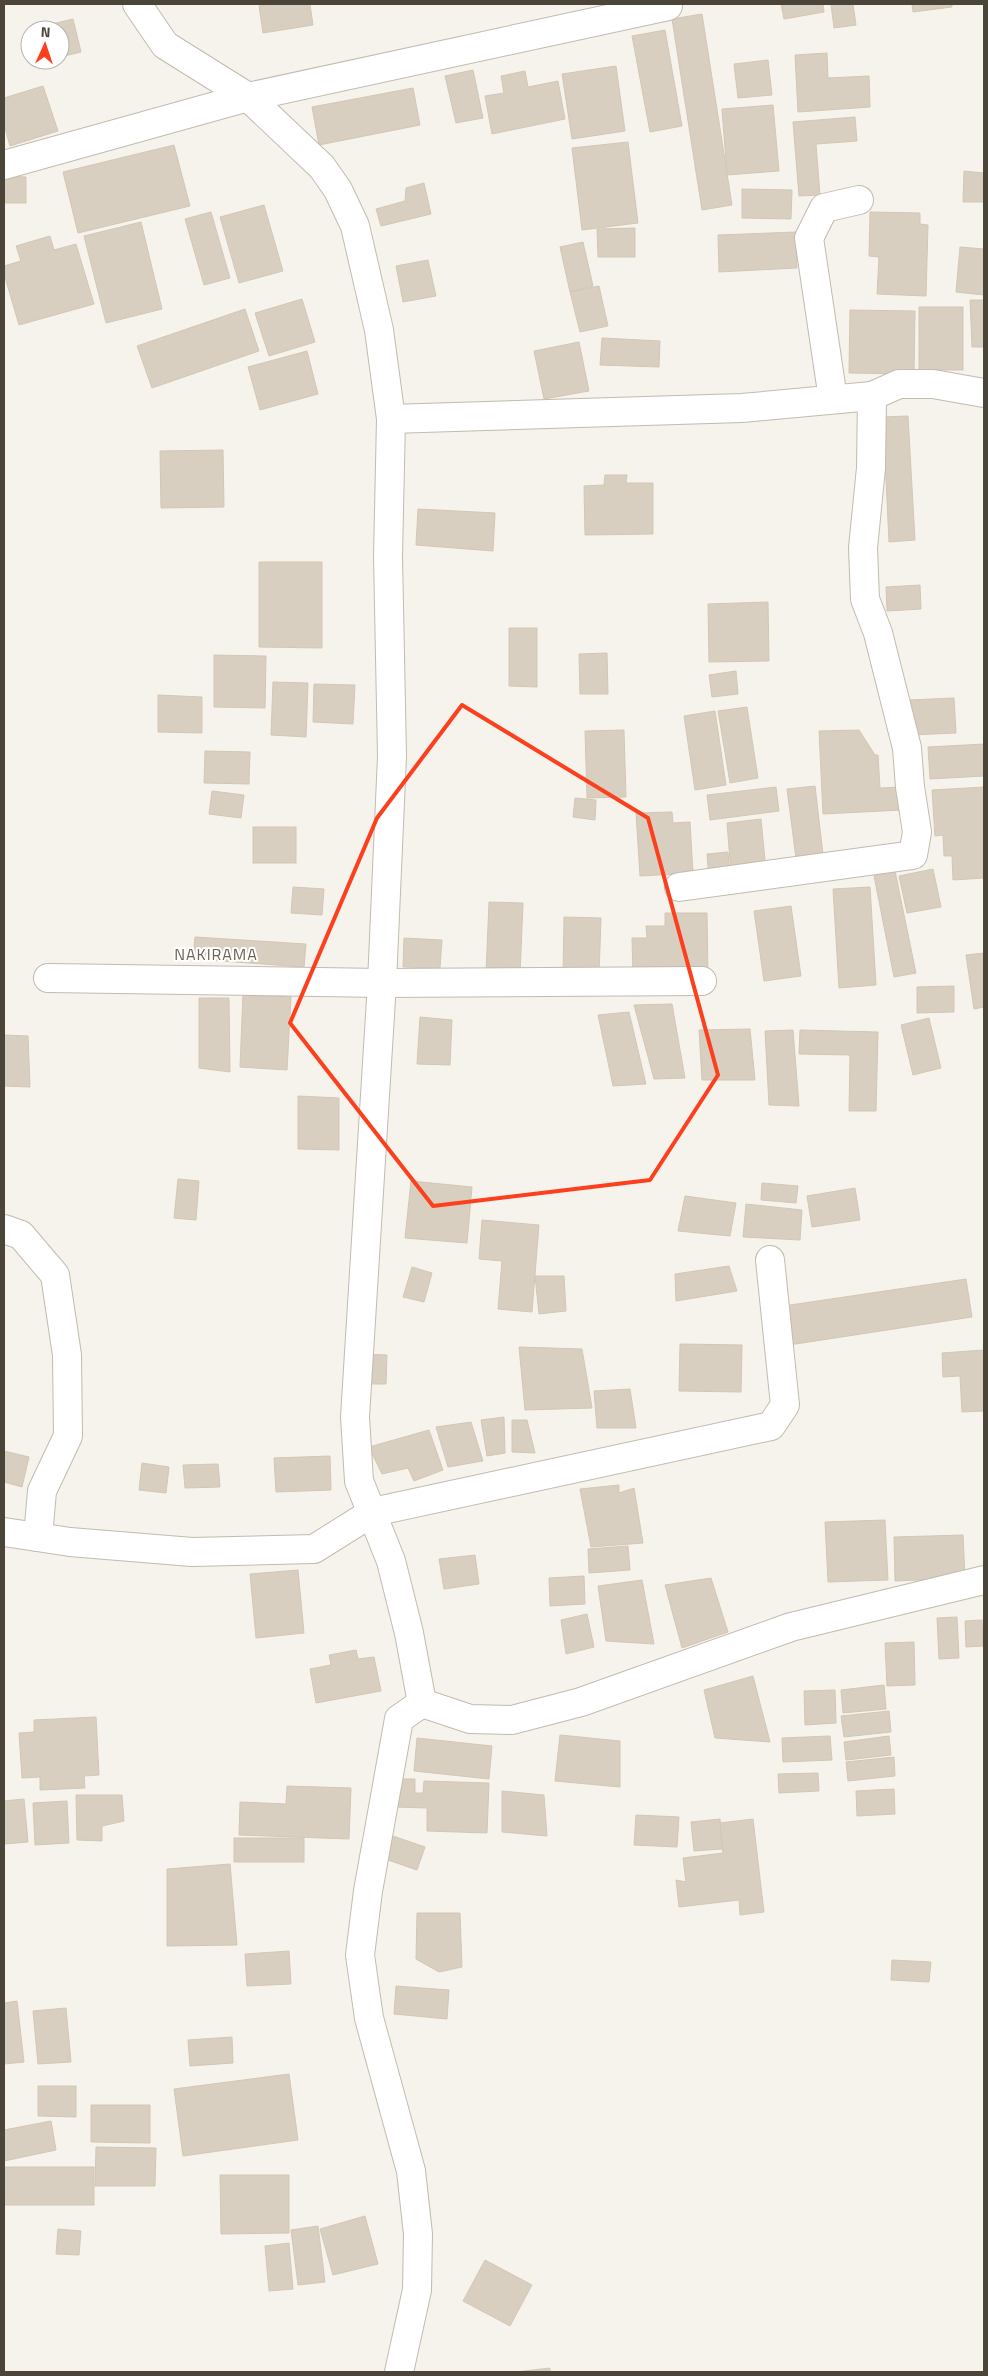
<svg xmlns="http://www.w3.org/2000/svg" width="988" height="2376" viewBox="0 0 988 2376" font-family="'Titillium Web',sans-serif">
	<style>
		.building { fill: #d8cfc1; stroke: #d3c7b4 }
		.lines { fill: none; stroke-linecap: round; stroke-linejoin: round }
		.minor-casing { stroke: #c2bbae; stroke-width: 30 }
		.minor { stroke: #fff; stroke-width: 28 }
		.marked { fill: none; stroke: #fc3f1d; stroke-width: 4; stroke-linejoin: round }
		.labels { text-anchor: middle; stroke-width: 4; stroke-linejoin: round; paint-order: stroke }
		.quarter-label { font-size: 16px; letter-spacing: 1px; fill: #6e6250; stroke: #fff }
	</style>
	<rect width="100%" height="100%" fill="#f6f3ec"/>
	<g class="building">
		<polygon points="269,4 310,4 313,25 263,33 259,6"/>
		<polygon points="781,4 823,4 824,12 784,19"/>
		<polygon points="831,4 853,4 856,25 834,28"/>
		<polygon points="912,4 952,4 952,7 913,12"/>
		<polygon points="702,14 732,205 702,210 672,19"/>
		<polygon points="73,19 81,52 60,57 60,30 30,30 30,40 27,30"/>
		<polygon points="665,30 682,126 650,132 632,36"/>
		<polygon points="827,53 828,78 869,76 870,107 798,112 795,55"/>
		<polygon points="768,60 772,95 738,98 734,64"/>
		<polygon points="616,66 625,131 572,139 562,74"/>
		<polygon points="473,70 483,118 456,123 445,76"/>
		<polygon points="525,71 528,87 558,81 565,119 492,134 485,96 504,93 501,76"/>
		<polygon points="43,86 58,131 10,146 4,124 4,98"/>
		<polygon points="413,88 420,125 319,145 312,107"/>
		<polygon points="773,105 779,171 727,175 722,109"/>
		<polygon points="855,117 857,141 816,144 820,195 799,196 793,122"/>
		<polygon points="628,142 638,223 582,230 572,148"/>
		<polygon points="174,145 190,206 78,233 63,172"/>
		<polygon points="964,171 984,173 984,202 963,202"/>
		<polygon points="4,176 26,177 26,203 4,203"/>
		<polygon points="424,183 431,214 381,226 376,209 405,201 406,188"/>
		<polygon points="742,189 792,190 791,219 742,218"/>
		<polygon points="264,205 283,271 239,283 220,217"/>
		<polygon points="211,212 230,278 204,285 185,219"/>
		<polygon points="870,212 920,213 920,224 928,225 926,296 877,294 879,257 869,256"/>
		<polygon points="141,222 162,309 106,323 84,236"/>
		<polygon points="635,228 635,257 598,257 597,229"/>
		<polygon points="796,232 797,268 719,272 718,235"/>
		<polygon points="50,236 54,250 76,244 94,304 19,325 4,274 4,266 21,261 16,246"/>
		<polygon points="583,242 593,286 570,292 560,247"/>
		<polygon points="960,247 984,249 984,295 956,292"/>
		<polygon points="428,260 436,296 403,302 396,266"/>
		<polygon points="599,286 608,326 580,332 570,292"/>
		<polygon points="302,299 315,342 269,356 255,313"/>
		<polygon points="970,300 984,300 984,347 972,347"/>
		<rect x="919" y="307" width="44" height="63"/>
		<polygon points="245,309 259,351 152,388 137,346"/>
		<polygon points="850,310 915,311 914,374 849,373"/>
		<polygon points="602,338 660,341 659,367 600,365"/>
		<polygon points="579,342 589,391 544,399 534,351"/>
		<polygon points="307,351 318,394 260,410 248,367"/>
		<polygon points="908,416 915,540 889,542 883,417"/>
		<polygon points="223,450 224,507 161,508 160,451"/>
		<polygon points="605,475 627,475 626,483 653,483 653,534 585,535 584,486 604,485"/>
		<polygon points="418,509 495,513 493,551 416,545"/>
		<polygon points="259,562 322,562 322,648 259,647"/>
		<polygon points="920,585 921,609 887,611 886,587"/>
		<polygon points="768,602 769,661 709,662 708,604"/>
		<polygon points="509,628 537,628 537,687 509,686"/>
		<polygon points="607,653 608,694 580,694 579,654"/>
		<polygon points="214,655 266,656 265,708 214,707"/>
		<polygon points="736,671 738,694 712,697 709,675"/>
		<polygon points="273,682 308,683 306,737 271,735"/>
		<polygon points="314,684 355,685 353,724 313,722"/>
		<polygon points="158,695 202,697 202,733 158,732"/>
		<polygon points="954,698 956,733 910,735 909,700"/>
		<polygon points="747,707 758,778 730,783 718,711"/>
		<polygon points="715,711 726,785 695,790 684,716"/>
		<polygon points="624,730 626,797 587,798 585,731"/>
		<polygon points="859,730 875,755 878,755 880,788 901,787 902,810 823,814 819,731"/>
		<polygon points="984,744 984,776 930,779 928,747"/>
		<polygon points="205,751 250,752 249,784 204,783"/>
		<polygon points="815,786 824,863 797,866 787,789"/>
		<polygon points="776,787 779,811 710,820 707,795"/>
		<polygon points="984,787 984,878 953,880 952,856 944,856 943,835 935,836 932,790"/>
		<polygon points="212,791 244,795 241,818 209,814"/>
		<polygon points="575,798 596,800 595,820 573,817"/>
		<polygon points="672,812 673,823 690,822 693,873 640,876 636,813"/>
		<polygon points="761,819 766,870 731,873 727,823"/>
		<rect x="253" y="827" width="43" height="36"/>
		<polygon points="728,852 730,877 709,879 707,854"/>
		<polygon points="933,869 941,907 907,913 899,876"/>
		<polygon points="895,871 916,973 894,977 874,876"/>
		<polygon points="293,887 324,889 322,915 291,913"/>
		<polygon points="870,887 876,985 839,988 833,889"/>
		<polygon points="489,902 523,903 520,975 486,973"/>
		<polygon points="791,906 801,976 764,981 754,911"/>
		<polygon points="665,913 707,913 708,977 633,978 632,938 647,938 646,926 665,926"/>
		<polygon points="564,917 601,918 599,976 563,975"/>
		<polygon points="195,937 306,944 304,967 193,959"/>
		<polygon points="404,938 442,940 440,968 403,967"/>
		<polygon points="984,953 984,1007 974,1009 966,955"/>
		<polygon points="954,986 954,1012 917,1013 917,987"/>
		<polygon points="243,994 291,997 287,1070 240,1067"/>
		<polygon points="199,998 229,998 230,1072 199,1068"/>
		<polygon points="672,1004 685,1078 654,1079 634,1005"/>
		<polygon points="629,1012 646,1084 613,1086 598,1015"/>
		<polygon points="420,1017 452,1020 450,1065 417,1064"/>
		<polygon points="929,1018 941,1068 913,1075 901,1025"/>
		<polygon points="750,1029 755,1080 702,1080 699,1030"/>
		<polygon points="793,1030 799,1106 769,1105 765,1031"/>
		<polygon points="800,1030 878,1032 876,1111 849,1111 850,1055 799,1054"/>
		<polygon points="4,1035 28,1036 30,1087 4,1086"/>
		<polygon points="298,1096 339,1098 339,1150 298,1149"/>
		<polygon points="178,1179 199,1181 196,1220 174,1218"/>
		<polygon points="411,1181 472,1187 467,1243 405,1238"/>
		<polygon points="762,1183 798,1186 796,1203 761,1200"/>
		<polygon points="855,1188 860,1220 812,1227 807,1196"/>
		<polygon points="685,1196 736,1203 730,1236 678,1231"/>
		<polygon points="746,1204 802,1210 800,1240 743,1237"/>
		<polygon points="482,1220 539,1225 532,1312 498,1309 502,1261 479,1259"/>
		<polygon points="729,1266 737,1291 676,1301 675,1274"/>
		<polygon points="412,1267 432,1273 424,1302 403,1297"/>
		<polygon points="535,1276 564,1276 566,1311 539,1314"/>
		<polygon points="966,1279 972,1317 776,1347 770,1308"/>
		<polygon points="680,1344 742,1345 741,1392 679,1391"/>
		<polygon points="519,1347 582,1349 592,1408 525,1410"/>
		<polygon points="984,1350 984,1411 962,1412 960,1376 943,1377 942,1353"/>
		<polygon points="360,1354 387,1355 386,1384 360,1384"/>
		<polygon points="630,1389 636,1428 597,1428 594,1391"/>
		<polygon points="504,1417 505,1453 487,1456 481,1420"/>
		<polygon points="512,1420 527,1420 535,1453 512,1452"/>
		<polygon points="471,1422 483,1461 448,1467 436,1427"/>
		<polygon points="429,1430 443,1470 414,1481 408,1468 382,1474 369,1447"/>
		<polygon points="4,1451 29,1457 22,1487 4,1482"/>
		<polygon points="330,1456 331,1490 276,1492 274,1458"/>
		<polygon points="142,1463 169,1467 166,1493 139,1490"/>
		<polygon points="218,1464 220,1487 185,1488 183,1465"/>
		<polygon points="619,1485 619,1493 634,1488 643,1543 591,1547 580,1489"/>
		<polygon points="885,1520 888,1580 828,1582 825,1522"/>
		<polygon points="963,1535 965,1578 895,1581 894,1537"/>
		<polygon points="628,1546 630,1570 589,1573 588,1549"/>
		<polygon points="475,1555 479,1584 444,1589 439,1559"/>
		<polygon points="298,1570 304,1633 256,1638 250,1574"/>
		<polygon points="584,1576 585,1604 550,1606 549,1578"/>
		<polygon points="711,1578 728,1632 682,1648 665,1585"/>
		<polygon points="642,1580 654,1644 606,1641 598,1586"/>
		<polygon points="587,1614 594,1647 566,1654 561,1620"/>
		<polygon points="957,1617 959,1658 939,1659 937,1618"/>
		<polygon points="982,1620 983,1646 966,1647 965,1621"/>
		<polygon points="914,1642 915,1685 887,1686 885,1643"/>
		<polygon points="356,1650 358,1659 374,1657 381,1691 316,1703 310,1669 331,1665 329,1655"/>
		<polygon points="753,1676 770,1742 715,1738 704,1690"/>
		<polygon points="884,1685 886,1709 843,1713 841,1690"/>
		<polygon points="835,1690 836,1723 805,1725 804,1691"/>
		<polygon points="889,1711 891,1732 844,1737 841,1716"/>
		<polygon points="96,1717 99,1775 84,1776 85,1788 40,1790 40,1777 22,1778 19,1733 34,1732 34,1720"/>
		<polygon points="560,1735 620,1741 620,1787 555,1781"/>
		<polygon points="830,1736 832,1760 783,1762 782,1738"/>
		<polygon points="889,1736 891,1755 846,1760 844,1742"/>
		<polygon points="417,1738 492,1746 489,1779 414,1771"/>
		<polygon points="894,1757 895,1776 848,1781 846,1762"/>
		<polygon points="818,1773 819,1791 779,1793 778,1774"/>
		<polygon points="396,1779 415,1779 415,1793 423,1793 424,1781 489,1783 487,1833 427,1831 427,1808 395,1807"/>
		<polygon points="287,1786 351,1788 349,1839 239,1835 240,1802 286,1804"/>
		<polygon points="894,1789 895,1814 857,1816 856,1791"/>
		<polygon points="502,1791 544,1795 547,1836 502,1832"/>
		<polygon points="76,1795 122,1795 124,1821 102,1826 102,1841 77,1840"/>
		<polygon points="24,1799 28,1842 4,1844 4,1801"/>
		<polygon points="67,1801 69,1843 35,1845 33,1803"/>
		<polygon points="636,1815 679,1817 677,1847 634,1845"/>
		<polygon points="720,1819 722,1849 694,1851 691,1822"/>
		<polygon points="753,1819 764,1912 740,1915 739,1900 679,1907 676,1880 686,1882 683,1858 723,1853 720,1823"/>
		<polygon points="393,1836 425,1847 417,1870 385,1859"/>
		<rect x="234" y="1838" width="70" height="24"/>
		<polygon points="230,1864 237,1945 167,1946 167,1869"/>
		<polygon points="417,1913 460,1913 462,1967 439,1972 416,1959"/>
		<polygon points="289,1951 291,1984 247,1986 245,1954"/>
		<polygon points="892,1960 931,1962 929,1982 891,1980"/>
		<polygon points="396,1986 449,1990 447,2019 394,2014"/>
		<polygon points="17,2001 24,2062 4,2064 4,2003"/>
		<polygon points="66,2008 71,2062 38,2064 33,2011"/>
		<polygon points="232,2037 233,2063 190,2066 188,2040"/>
		<polygon points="289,2074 298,2140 183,2156 174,2089"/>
		<polygon points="38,2086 76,2086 76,2117 38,2116"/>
		<polygon points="91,2105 150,2105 150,2143 91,2142"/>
		<polygon points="51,2121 56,2150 4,2161 4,2130"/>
		<polygon points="96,2147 156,2148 155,2186 95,2186"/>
		<rect x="4" y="2167" width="90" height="38"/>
		<polygon points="220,2175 289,2175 289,2233 221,2234"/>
		<polygon points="365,2216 378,2264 333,2275 320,2229"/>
		<polygon points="318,2226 325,2282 298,2285 291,2230"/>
		<polygon points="58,2229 81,2231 79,2255 56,2254"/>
		<polygon points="289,2243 293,2289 269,2291 265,2246"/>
		<polygon points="485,2260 532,2285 510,2326 463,2301"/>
		<polygon points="550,2368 550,2372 515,2372"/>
	</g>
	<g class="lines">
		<defs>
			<g id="minor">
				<polyline points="137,4 165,45 248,97 322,167 338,190 355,226 379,330 391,419 388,557 392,756 382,983 355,1417 359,1481 391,1561 409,1633 422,1703 399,1719 368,1891 360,1955 369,2018 411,2171 418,2234 417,2290 399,2372"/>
				<polyline points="4,165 248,97 668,6"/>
				<polyline points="833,399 809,238 824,208 859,200"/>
				<polyline points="391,419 742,408 872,396 899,384 933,384 984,393"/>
				<polyline points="679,887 913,855 917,832 910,787 907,748 878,633 865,599 863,548 871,468 872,396"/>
				<polyline points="48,978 382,983 702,981"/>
				<polyline points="4,1229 21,1235 55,1275 67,1355 68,1436 42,1491 38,1537"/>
				<polyline points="4,1532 70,1542 192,1552 314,1549 373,1512 771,1426 785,1405 770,1260"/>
				<polyline points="422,1703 470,1719 512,1720 581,1702 791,1627 984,1580"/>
			</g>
		</defs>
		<use href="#minor" class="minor-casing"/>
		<use href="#minor" class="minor"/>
	</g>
	<path class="marked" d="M462,705L648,818L718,1075L650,1180L433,1206L290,1023L377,818Z"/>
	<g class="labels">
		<g class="quarter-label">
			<text x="216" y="960">NAKIRAMA</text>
		</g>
	</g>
	<rect width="988" height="2376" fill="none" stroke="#4b4439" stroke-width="10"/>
	<g transform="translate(45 45) rotate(3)"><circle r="24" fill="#ffffff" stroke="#b7b4b0"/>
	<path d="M0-4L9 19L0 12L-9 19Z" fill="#fc3f1d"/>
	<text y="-8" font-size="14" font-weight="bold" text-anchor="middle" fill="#4b4439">N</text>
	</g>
</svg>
